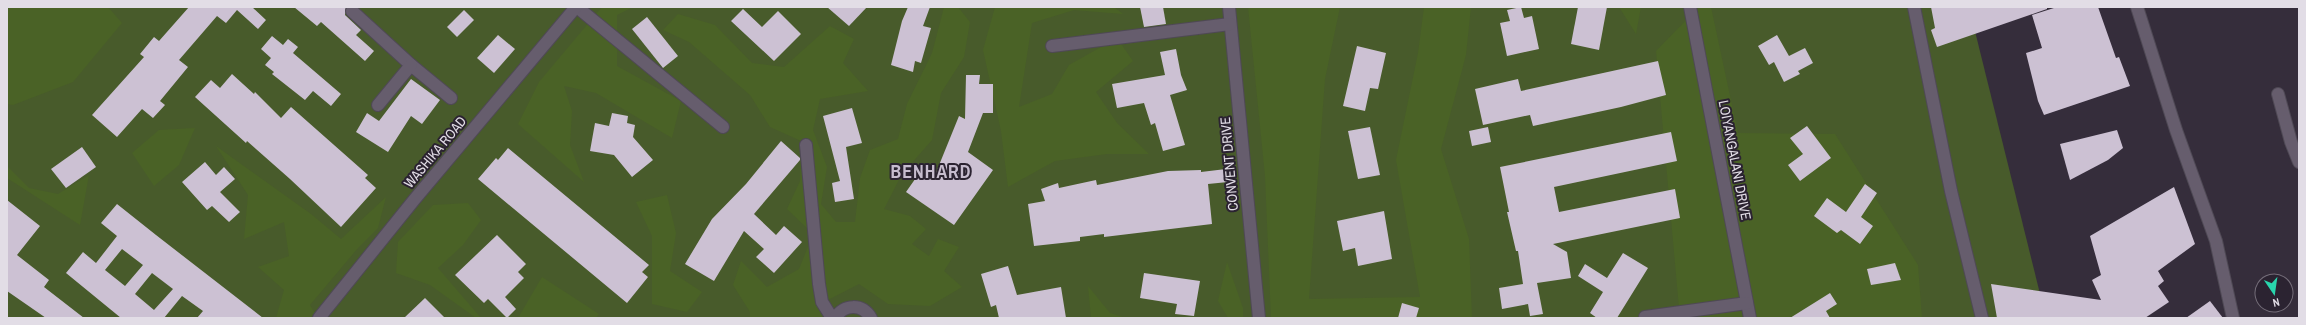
<svg xmlns="http://www.w3.org/2000/svg" width="2306" height="325" viewBox="0 0 2306 325" font-family="'Archivo Narrow',sans-serif">
	<style>
		.green { fill: #485b2b }
		.forest { fill: #4a6226 }
		.building { fill: #ccc1d3; fill-rule: evenodd }
		.lines { fill: none; stroke-linecap: round; stroke-linejoin: round }
		.minor-casing { stroke: #4f4955; stroke-width: 14 }
		.minor { stroke: #665d6d; stroke-width: 12 }
		.labels { text-anchor: middle; stroke-width: 4; stroke-linejoin: round; paint-order: stroke }
		.street-label { font-size: 14px; fill: #e2dde6; stroke: #2b2331 }
		.district-label { font-size: 18px; font-weight: bold; letter-spacing: 1px; fill: #c6bcce; stroke: #2b2331 }
	</style>
	<rect width="100%" height="100%" fill="#352d3b"/>
	<polygon class="green" points="7,7 1969,7 2046,318 7,318"/>
	<g class="forest">
		<polygon points="7,7 108,7 122,23 73,82 13,105 7,104"/>
		<polygon points="602,7 633,7 617,15 617,66 681,101 672,138 596,93 564,86 572,111 570,145 584,182 518,124 539,82"/>
		<polygon points="944,7 958,7 970,22 964,57 941,93 932,140 902,174 884,209 910,216 926,229 912,244 929,256 938,239 959,247 944,271 962,287 930,306 888,304 859,284 824,302 824,318 750,318 750,312 733,285 741,261 767,287 799,269 813,234 787,209 800,181 801,141 770,127 750,95 689,42 663,30 678,14 715,25 752,63 784,67 830,26 854,39 843,63 868,91 820,99 813,130 827,167 821,204 836,222 855,222 860,178 870,150 898,139 907,104 932,53"/>
		<polygon points="995,7 1114,7 1123,14 1074,10 1032,23 1019,107 1052,94 1069,65 1117,38 1133,61 1096,92 1117,123 1149,154 1107,154 1055,161 1008,187 1001,131 983,50"/>
		<polygon points="1248,7 1340,7 1325,79 1309,299 1420,297 1396,160 1418,53 1424,7 1471,7 1466,55 1441,149 1469,239 1472,318 1271,318 1265,176"/>
		<polygon points="1619,7 1641,7 1636,34"/>
		<polygon points="1699,7 1711,7 1738,133 1835,134 1918,265 1922,318 1672,318 1679,308 1656,51"/>
		<polygon points="195,128 179,165 154,186 132,153 159,130"/>
		<polygon points="216,146 311,214 341,239 386,197 378,228 358,248 310,305 318,318 276,318 284,290 258,267 289,256 284,222 244,239 248,195"/>
		<polygon points="7,166 29,188 58,194 89,175 80,225 7,178"/>
		<polygon points="667,195 676,233 670,271 702,292 687,312 652,304 652,236 636,202"/>
		<polygon points="468,203 481,220 463,245 438,268 481,318 476,318 430,285 396,273 398,242 433,205"/>
		<polygon points="1227,262 1243,308 1243,318 1228,318 1218,301"/>
		<polygon points="542,277 599,314 596,318 518,318"/>
		<polygon points="1088,286 1110,313 1126,318 1091,318"/>
	</g>
	<g class="building">
		<polygon points="189,7 252,7 266,20 258,29 237,10 226,23 217,16 179,60 188,67 160,101 165,105 153,118 142,109 117,137 92,115 144,57 140,54 154,37 159,41"/>
		<polygon points="294,7 346,7 345,15 361,30 356,35 374,51 365,61 321,22 317,26"/>
		<polygon points="827,7 867,7 849,26"/>
		<polygon points="908,7 930,7 923,26 931,28 921,63 915,61 913,72 891,65 902,21"/>
		<polygon points="1140,7 1163,7 1166,24 1144,27"/>
		<polygon points="1521,7 1524,18 1532,16 1539,49 1507,56 1500,23 1510,21 1507,10"/>
		<polygon points="1578,7 1607,7 1599,50 1571,44"/>
		<polygon points="1931,7 2047,7 2047,9 1937,47 1931,30 1935,28"/>
		<polygon points="2057,7 2098,7 2116,58 2119,57 2130,86 2044,115 2038,101 2026,53 2042,48 2032,15"/>
		<polygon points="743,9 762,27 778,11 801,34 774,61 731,21"/>
		<polygon points="464,10 474,20 457,37 447,27"/>
		<polygon points="647,17 678,56 663,68 632,29"/>
		<polygon points="498,35 515,49 494,73 477,58"/>
		<polygon points="1777,35 1789,56 1805,48 1813,63 1798,71 1800,74 1784,82 1774,62 1769,65 1758,46"/>
		<polygon points="272,36 283,45 288,39 298,47 293,53 341,94 331,106 313,91 305,100 272,74 274,72 265,65 271,58 261,49"/>
		<polygon points="1357,46 1386,53 1378,89 1370,88 1365,111 1343,106"/>
		<polygon points="1176,49 1181,75 1187,90 1170,95 1185,145 1163,151 1155,123 1151,125 1144,103 1117,108 1112,84 1165,75 1160,52"/>
		<polygon points="1658,61 1666,95 1621,107 1533,126 1530,115 1483,125 1475,89 1518,79 1521,91"/>
		<polygon points="232,74 254,94 255,92 281,118 291,107 368,175 365,178 376,188 341,227 290,179 247,141 246,143 195,97 211,80 220,88"/>
		<polygon points="966,75 980,75 979,84 993,84 993,113 983,113 968,152 993,170 954,225 906,192 920,172 933,180 959,116 965,119"/>
		<polygon points="411,79 440,100 422,124 411,116 388,152 356,132 367,113 379,121"/>
		<polygon points="852,108 862,143 846,147 854,199 835,202 832,183 840,181 823,116"/>
		<polygon points="612,113 628,116 627,123 635,125 633,137 653,160 632,177 614,155 590,151 595,123 609,126"/>
		<polygon points="1807,126 1831,158 1800,181 1788,165 1803,154 1790,138"/>
		<polygon points="1370,127 1380,175 1358,179 1348,131"/>
		<polygon points="1488,127 1491,142 1472,146 1469,131"/>
		<polygon points="2117,130 2123,148 2108,160 2070,180 2060,144"/>
		<polygon points="1671,132 1677,161 1554,187 1559,212 1675,189 1680,218 1553,244 1567,252 1571,278 1537,283 1543,314 1530,316 1528,304 1502,309 1499,288 1523,284 1518,251 1516,251 1507,212 1509,212 1500,167"/>
		<polygon points="781,141 800,158 800,160 754,214 776,235 784,226 802,242 774,273 756,257 764,249 744,231 714,281 685,264 712,219 746,184"/>
		<polygon points="82,147 96,167 66,188 51,169"/>
		<polygon points="508,148 649,265 642,272 648,277 627,303 478,179 496,158 498,160"/>
		<polygon points="205,162 216,175 224,167 235,179 220,192 240,212 229,222 212,206 207,210 182,182"/>
		<polygon points="1226,169 1228,182 1208,184 1212,224 1104,237 1104,234 1080,237 1080,241 1034,246 1028,204 1045,201 1041,189 1058,183 1059,188 1096,180 1097,185 1168,171 1201,170 1201,172"/>
		<polygon points="1865,184 1877,193 1861,217 1873,226 1860,244 1841,230 1837,233 1814,216 1827,198 1846,212"/>
		<polygon points="2174,187 2195,244 2158,271 2164,281 2158,286 2169,302 2145,318 1997,318 1991,284 2101,300 2092,280 2101,275 2090,236"/>
		<polygon points="7,200 40,226 17,255 49,280 44,287 84,318 46,318 7,291"/>
		<path d="M117,204L156,235L263,318H197L203,311L182,296L164,318H121L66,273L83,252L96,263L117,236L101,223ZM122,249L143,265L125,286L105,270ZM152,273L173,289L154,310L135,294Z"/>
		<polygon points="1384,211 1392,259 1358,266 1355,248 1343,251 1337,221"/>
		<polygon points="497,235 526,264 518,272 524,278 505,297 516,309 507,318 488,299 484,303 455,275"/>
		<polygon points="1623,253 1648,268 1617,318 1597,318 1590,313 1603,292 1578,276 1585,264 1607,278"/>
		<polygon points="1895,263 1901,280 1871,285 1867,269"/>
		<polygon points="1008,266 1017,295 1061,287 1066,318 999,318 996,305 991,307 981,274"/>
		<polygon points="1144,273 1200,281 1194,316 1175,314 1177,304 1140,298"/>
		<polygon points="1830,293 1837,304 1826,311 1830,318 1790,318"/>
		<polygon points="425,298 445,318 404,318"/>
		<polygon points="2210,301 2223,318 2186,318"/>
		<polygon points="1402,303 1419,308 1416,318 1398,318"/>
	</g>
	<g class="lines">
		<defs>
			<g id="minor">
				<polyline points="577,7 723,127"/>
				<polyline points="1229,7 1259,318"/>
				<polyline points="1690,7 1750,318"/>
				<polyline points="1914,7 1951,191 1982,318"/>
				<polyline points="2137,7 2176,130 2216,241 2233,318"/>
				<polyline points="352,11 411,65 451,98"/>
				<polyline points="1052,46 1230,24"/>
				<polyline points="2278,94 2291,142 2299,162"/>
				<polyline points="378,105 411,65"/>
				<polyline points="806,145 819,284 822,302 832,318"/>
				<polyline points="1645,317 1747,303"/>
				<polyline points="319,318 414,200 576,7"/>
				<path d="M835,318C844,304 862,303 871,318"/>
			</g>
		</defs>
		<use href="#minor" class="minor-casing"/>
		<use href="#minor" class="minor"/>
	</g>
	<g class="labels">
		<g class="street-label">
			<text transform="translate(435 152) rotate(-50)" y="5">WASHIKA ROAD</text>
			<text transform="translate(1735 160) rotate(79)" y="5">LOIYANGALANI DRIVE</text>
			<text transform="translate(1229 164) rotate(-95)" y="5">CONVENT DRIVE</text>
		</g>
		<g class="district-label">
			<text x="931" y="178">BENHARD</text>
		</g>
	</g>
	<rect width="2306" height="325" fill="none" stroke="#e2dde6" stroke-width="16"/>
	<g transform="translate(2274 293) rotate(167)"><circle r="19" fill="#2b2331" stroke="#746d79"/>
	<path d="M0-3L7 15L0 10L-7 15Z" fill="#29d5ad"/>
	<text y="-6" font-size="11" font-weight="bold" text-anchor="middle" fill="#e2dde6">N</text>
	</g>
</svg>
